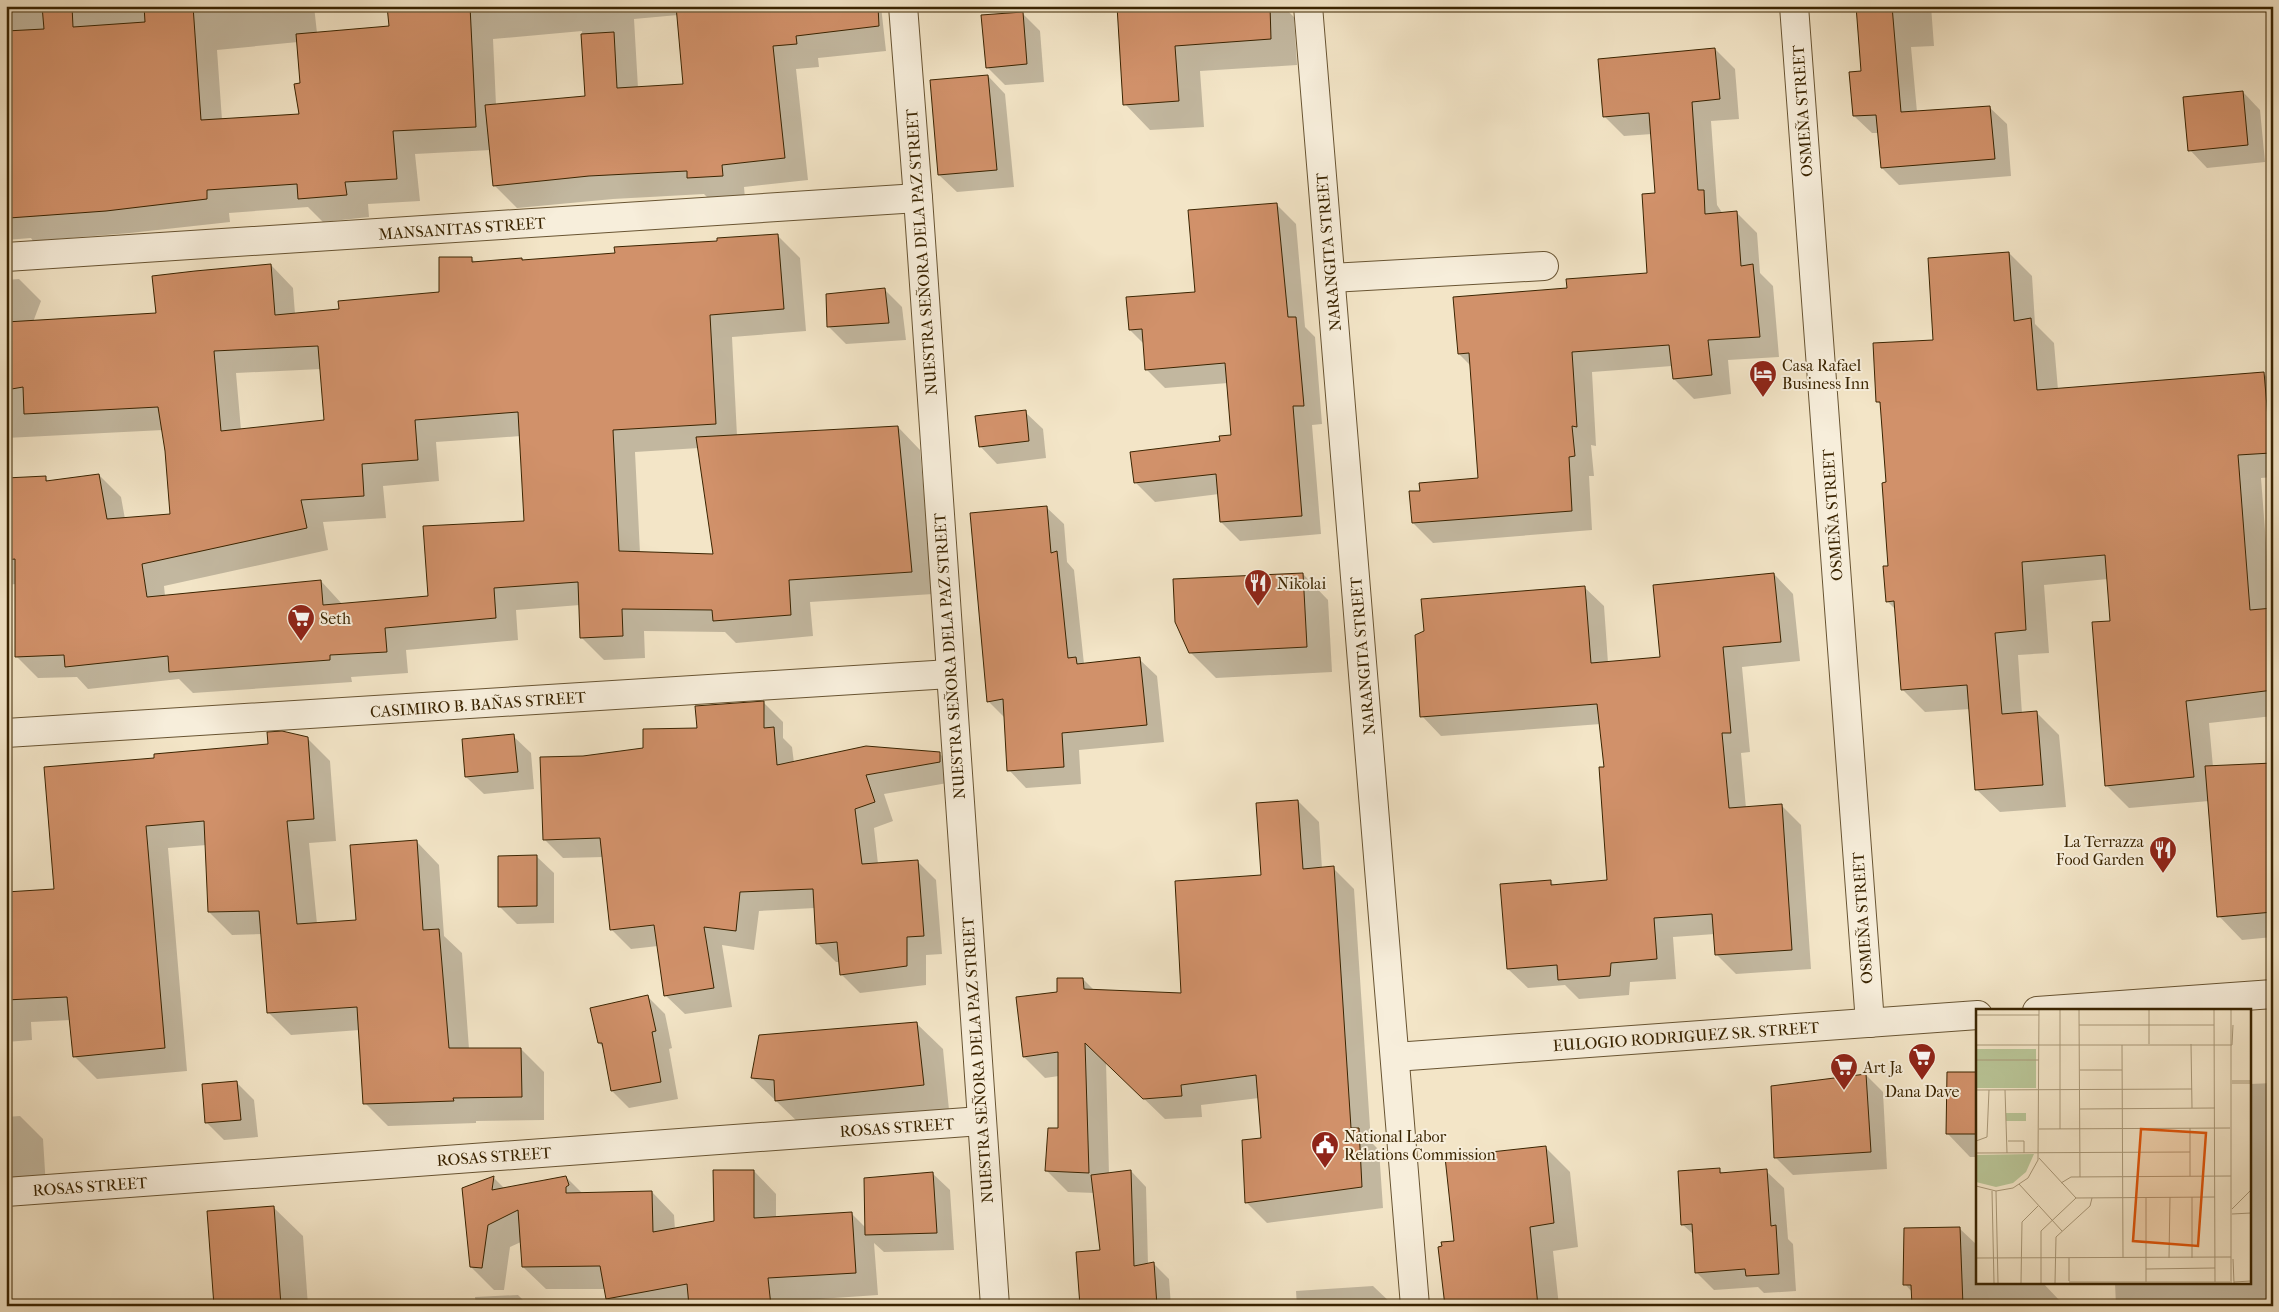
<svg xmlns="http://www.w3.org/2000/svg" width="2279" height="1312" viewBox="0 0 2279 1312" font-family="'IM FELL French Canon',serif">
	<style>
		.shadow { fill: #0003; fill-rule: evenodd }
		.building { fill: #d1916a; stroke: #3a2401; fill-rule: evenodd }
		.lines { fill: none; stroke-linecap: round; stroke-linejoin: round }
		.minor-casing { stroke: #685432; stroke-width: 30 }
		.minor { stroke: #f7eedb; stroke-width: 28 }
		.labels { text-anchor: middle; stroke-width: 4; stroke-linejoin: round; paint-order: stroke }
		.street-label { font-size: 16px; fill: #3a2401; stroke: #f7eedb }
		.poi-label { font-size: 16px; fill: #3a2401; stroke: #f7eedb; text-anchor: start }
		.inset-road { fill: none; stroke: #a99878; stroke-width: 1 }
		.view { fill: #df560b; fill-opacity: 0.15; stroke: #df560b; stroke-width: 2.5 }
		.inset-edge { fill: none; stroke: #3a2401; stroke-width: 2.5 }
	</style>
	<rect width="100%" height="100%" fill="#f3e5c7"/>
	<filter id="stains"><feTurbulence type="fractalNoise" baseFrequency=".004" numOctaves="4"/><feColorMatrix values="0 0 0 0 .2 0 0 0 0 .09 0 0 0 0 .02 0 0 0 .5 -.17"/></filter>
	<radialGradient id="worn" r=".72"><stop offset=".6" stop-color="#630" stop-opacity="0"/><stop offset="1" stop-color="#630" stop-opacity=".3"/></radialGradient>
	<g class="shadow">
		<path d="M6,6H314L317,33L390,27L389,6H881L886,51L818,58L819,67L796,69L808,180L744,187L745,198L711,201L704,194L613,199L517,208L494,185L491,150L415,154L420,201L368,204L369,217L323,222L308,207L229,213L230,222L130,233L33,241L31,238L6,240ZM678,15L685,85L638,88L634,19ZM582,31L586,97L496,105L493,39ZM298,42L302,84L301,115L222,120L217,50Z"/>
		<polygon points="1118,6 1283,6 1294,17 1297,65 1200,71 1204,127 1150,130 1125,104"/>
		<polygon points="1857,6 1931,6 1934,46 1911,47 1917,112 1989,107 2007,124 2011,176 1899,185 1882,168 1879,133 1872,133 1854,116 1862,73"/>
		<polygon points="1022,13 1040,31 1044,82 1005,85 987,67"/>
		<polygon points="1715,49 1735,69 1739,119 1711,121 1717,205 1723,214 1737,213 1757,233 1760,273 1773,286 1779,357 1728,360 1731,394 1694,399 1674,379 1672,366 1592,372 1596,446 1591,445 1594,476 1589,476 1592,530 1433,543 1413,523 1421,492 1479,479 1471,366 1459,354 1569,289 1649,274 1656,194 1652,134 1624,136 1604,116"/>
		<polygon points="988,76 1005,94 1014,187 957,192 939,175 932,82"/>
		<polygon points="2243,92 2260,110 2265,162 2207,168 2190,150"/>
		<polygon points="1277,205 1296,224 1305,327 1315,337 1322,424 1312,425 1321,534 1240,541 1221,522 1219,494 1155,502 1136,483 1232,436 1228,383 1165,388 1146,369 1144,344 1130,330 1196,293"/>
		<path d="M777,235L800,258L806,331L732,337L737,436L898,427L920,450L933,594L810,602L813,636L736,643L725,632L644,631L645,658L604,660L581,637L580,605L516,610L518,640L406,650L408,673L351,677L352,682L193,693L179,679L88,689L77,677L38,678L16,656V584L6,585V479L45,478L49,482L99,475L121,497L125,519L171,515L163,430L6,438V314L11,303H8L6,307V280L19,279L41,301L33,322L157,314L271,265L293,288L295,314L340,310L440,293L472,259L476,263L522,259L524,261L616,254ZM321,369L325,421L241,430L236,373ZM521,436L525,522L429,597L343,605L321,581L165,596L164,586L328,550L323,522L386,518L383,486L439,481L436,442ZM699,448L714,555L640,553L635,452Z"/>
		<polygon points="2009,253 2032,276 2035,324 2054,343 2058,390 2264,374 2273,383 2273,477 2261,478 2271,609 2273,609 2273,716 2209,723 2213,767 2273,765 2273,937 2242,940 2219,916 2209,801 2129,808 2106,785 2111,622 2108,579 2044,585 2049,653 2018,655 2022,714 2036,712 2059,735 2066,807 2000,812 1976,789 1970,709 1925,712 1902,689 1896,610 1888,602 1889,567 1887,484 1882,406 1877,401 1935,341"/>
		<polygon points="885,290 902,307 906,340 846,344 829,327"/>
		<polygon points="1025,412 1043,429 1046,458 997,464 980,446"/>
		<polygon points="1046,507 1064,524 1067,562 1074,570 1084,664 1139,659 1157,676 1164,742 1079,750 1081,784 1026,788 1009,770 1005,718 988,701"/>
		<polygon points="1303,574 1328,600 1332,672 1216,678 1190,652"/>
		<polygon points="1774,574 1793,594 1800,661 1742,667 1750,752 1741,753 1746,808 1781,805 1801,825 1811,969 1736,974 1717,955 1715,934 1673,937 1676,979 1630,982 1629,995 1579,999 1565,985 1528,988 1508,969 1550,881 1555,886 1608,882 1605,769 1601,724 1441,736 1422,716 1584,587 1604,606 1608,663 1661,658"/>
		<polygon points="764,703 783,722 783,738 792,747 794,763 939,753 958,772 959,781 884,794 893,821 874,828 878,864 917,861 936,880 942,954 926,955 926,985 860,993 841,974 840,962 836,962 817,943 815,908 759,911 754,950 722,945 732,1007 685,1014 665,995 658,946 631,949 612,930 603,857 563,858 544,839 583,757 644,749"/>
		<polygon points="513,736 531,753 534,789 484,794 466,777"/>
		<polygon points="307,738 330,761 336,841 309,843 317,924 358,921 417,842 439,865 444,936 462,953 469,1049 521,1049 544,1072 544,1120 476,1121 476,1123 388,1126 365,1103 360,1030 291,1035 268,1012 262,934 232,935 209,912 207,845 168,848 187,1071 97,1079 74,1056 71,1020 31,1022 32,1040 6,1042 6,893 56,890 155,759 269,745"/>
		<polygon points="1298,801 1319,822 1322,869 1333,868 1354,889 1371,1142 1379,1150 1383,1208 1267,1223 1246,1202 1262,1139 1259,1098 1201,1105 1202,1117 1165,1119 1106,1062 1109,1174 1131,1171 1146,1187 1148,1265 1153,1263 1169,1279 1171,1306 1081,1306 1102,1251 1095,1193 1068,1192 1047,1171 1060,1130 1059,1076 1045,1078 1024,1057 1017,998 1058,993 1083,979 1095,991 1182,994 1262,876"/>
		<polygon points="536,856 554,873 554,923 517,924 499,906"/>
		<polygon points="647,996 665,1014 672,1048 669,1049 678,1099 629,1108 612,1091 604,1048 599,1043"/>
		<polygon points="917,1024 943,1049 949,1110 802,1126 752,1078"/>
		<polygon points="1978,1073 1978,1157 1970,1157 1947,1133"/>
		<polygon points="1866,1075 1883,1092 1887,1169 1793,1175 1776,1158"/>
		<polygon points="237,1083 254,1100 258,1137 224,1140 207,1123"/>
		<polygon points="2273,1083 2273,1306 2116,1306 2115,1283 2250,1283 2250,1084"/>
		<polygon points="20,1116 43,1139 46,1187 6,1187 6,1117"/>
		<polygon points="1546,1148 1570,1172 1578,1247 1553,1251 1559,1306 1446,1306 1456,1242"/>
		<polygon points="1719,1170 1724,1174 1766,1171 1784,1188 1788,1239 1793,1244 1796,1291 1764,1293 1758,1287 1714,1290 1696,1272 1694,1235 1682,1224"/>
		<polygon points="754,1171 776,1194 776,1218 851,1213 866,1228 932,1173 950,1190 954,1250 884,1252 874,1243 878,1295 790,1301 790,1306 609,1306 606,1289 546,1289 523,1267 521,1242 510,1247 504,1290 494,1290 471,1267 464,1189 494,1178 505,1189 566,1177 583,1194 652,1192 674,1215 675,1230 715,1222"/>
		<polygon points="273,1207 303,1236 308,1306 216,1306"/>
		<polygon points="1959,1228 1977,1245 1978,1285 2043,1283 2060,1301 2060,1306 1914,1306 1912,1292 1905,1284"/>
		<polygon points="1373,1286 1394,1306 1297,1306 1296,1291"/>
		<polygon points="518,1295 529,1306 476,1306 475,1297"/>
	</g>
	<g class="building">
		<polygon points="42,6 72,6 73,27 145,22 144,6 193,6 201,120 299,114 294,84 300,83 296,34 389,26 387,6 470,6 476,127 393,131 397,179 345,182 347,195 298,199 297,184 207,190 207,199 106,211 9,218 6,168 6,31 44,29"/>
		<polygon points="676,6 878,6 879,26 796,36 797,44 773,46 785,158 722,165 723,176 687,178 687,171 589,176 493,186 485,105 585,96 581,34 614,32 617,88 683,84"/>
		<polygon points="1117,6 1270,6 1271,39 1175,46 1179,101 1123,105"/>
		<polygon points="1856,6 1892,6 1901,112 1990,106 1995,159 1881,168 1876,115 1853,116 1849,72 1861,71"/>
		<polygon points="1023,12 1027,64 986,68 981,15"/>
		<polygon points="1715,48 1720,99 1692,102 1698,190 1704,190 1705,214 1737,211 1741,266 1753,264 1760,337 1708,340 1712,375 1673,379 1669,345 1572,352 1577,427 1572,426 1575,456 1569,457 1572,511 1412,523 1409,491 1420,491 1419,483 1478,478 1469,353 1458,354 1453,297 1567,288 1566,279 1647,273 1642,194 1655,193 1649,113 1603,117 1598,59"/>
		<polygon points="988,75 997,170 938,175 930,80"/>
		<polygon points="2243,91 2248,145 2188,151 2183,97"/>
		<polygon points="1277,203 1288,317 1296,317 1304,406 1293,406 1302,516 1220,522 1216,474 1134,483 1130,452 1220,441 1219,436 1231,435 1225,363 1145,370 1142,329 1129,330 1126,297 1195,292 1188,210"/>
		<path d="M778,234L784,309L710,315L716,424L613,430L619,551L713,554L696,437L898,426L912,572L789,580L791,615L713,621L712,610L622,609L623,636L580,638L578,582L494,588L496,618L385,628L387,652L330,655V660L169,672L168,656L65,667L64,655L15,657V559L6,560V478L46,476V481L99,474L107,519L170,514L165,451L158,407L24,414L23,387L6,390V322L156,313L152,276L195,271L271,264L275,315L339,309L338,301L439,292V257H472V262L522,258V260L615,253L614,247L717,241V238ZM318,346L324,420L221,431L214,351ZM518,412L524,521L423,526L428,596L323,605L321,580L147,597L142,564L307,528L301,500L364,496L362,464L418,460L415,420Z"/>
		<polygon points="2009,252 2014,321 2031,318 2037,390 2264,372 2271,453 2238,455 2250,610 2273,608 2273,690 2186,701 2194,777 2105,786 2092,622 2110,621 2105,555 2022,562 2026,630 1995,633 2002,714 2037,711 2043,785 1975,790 1967,685 1901,690 1894,601 1886,602 1883,566 1888,566 1882,483 1886,482 1880,402 1876,402 1873,343 1933,340 1928,258"/>
		<polygon points="885,288 889,323 827,327 826,294"/>
		<polygon points="1026,410 1029,441 979,447 975,416"/>
		<polygon points="1047,506 1051,553 1057,551 1068,658 1076,657 1077,664 1140,657 1147,725 1062,733 1064,767 1007,771 1003,699 987,702 970,513"/>
		<polygon points="1303,573 1307,647 1189,653 1175,622 1173,579"/>
		<polygon points="1774,573 1781,642 1723,647 1731,733 1722,733 1729,808 1782,804 1792,950 1715,955 1712,914 1654,918 1657,959 1611,963 1610,976 1558,980 1557,965 1507,969 1500,884 1551,880 1551,885 1607,880 1599,767 1604,767 1597,704 1420,717 1415,635 1424,631 1421,599 1585,586 1591,663 1660,657 1653,585"/>
		<polygon points="764,701 764,728 774,727 777,765 866,746 940,752 940,762 866,775 875,802 855,809 862,864 918,860 924,936 907,937 907,966 840,975 837,942 816,944 813,889 740,892 736,931 704,927 714,988 664,996 654,925 610,930 600,838 543,840 540,757 583,756 643,748 643,729 697,728 695,706"/>
		<polygon points="282,731 308,737 314,819 287,821 297,924 356,920 350,845 417,840 423,930 439,929 449,1048 521,1048 522,1097 453,1098 454,1101 363,1104 357,1007 267,1013 259,911 208,912 204,821 146,826 165,1048 73,1057 67,997 6,1000 6,892 54,889 44,767 154,758 154,754 268,744 267,732"/>
		<polygon points="514,734 518,772 465,777 462,739"/>
		<polygon points="2273,763 2273,912 2217,917 2205,766"/>
		<polygon points="1298,800 1303,869 1334,866 1351,1128 1359,1128 1362,1187 1245,1203 1242,1140 1261,1138 1256,1075 1181,1085 1182,1096 1143,1099 1085,1043 1089,1173 1045,1171 1048,1128 1058,1128 1058,1052 1023,1057 1016,997 1057,992 1057,978 1083,978 1084,989 1181,993 1175,881 1261,875 1256,803"/>
		<polygon points="537,855 537,906 498,907 498,856"/>
		<polygon points="648,995 656,1031 652,1032 661,1082 611,1091 602,1043 598,1043 590,1008"/>
		<polygon points="917,1022 924,1085 775,1101 774,1080 751,1078 759,1035"/>
		<polygon points="1947,1072 1978,1072 1978,1134 1946,1134"/>
		<polygon points="1866,1074 1871,1152 1774,1158 1771,1086"/>
		<polygon points="237,1081 241,1120 205,1123 202,1084"/>
		<polygon points="1546,1146 1554,1223 1530,1227 1538,1306 1445,1306 1438,1247 1442,1246 1441,1242 1454,1241 1445,1157"/>
		<polygon points="1720,1168 1720,1173 1767,1169 1771,1226 1776,1225 1779,1274 1746,1276 1745,1269 1695,1273 1692,1224 1681,1225 1678,1171"/>
		<polygon points="713,1170 754,1170 754,1218 852,1212 856,1273 768,1278 771,1306 689,1306 687,1284 606,1299 600,1266 522,1267 518,1210 488,1225 482,1268 470,1267 462,1188 494,1176 492,1190 566,1176 569,1185 566,1187 566,1193 652,1191 653,1232 714,1221"/>
		<polygon points="1131,1170 1134,1266 1154,1262 1157,1306 1080,1306 1076,1252 1100,1250 1091,1175"/>
		<polygon points="933,1172 937,1233 865,1235 864,1178"/>
		<polygon points="274,1206 281,1306 214,1306 207,1211"/>
		<polygon points="1960,1227 1963,1306 1912,1306 1911,1285 1903,1285 1904,1228"/>
	</g>
	<g class="lines">
		<defs>
			<g id="minor">
				<polyline points="903,6 918,198 995,1306"/>
				<polyline points="1308,6 1415,1306"/>
				<polyline points="1794,6 1870,1023"/>
				<polyline points="6,257 918,198"/>
				<polyline points="1331,278 1544,266"/>
				<polyline points="6,733 950,674"/>
				<polyline points="2037,1011 2273,994"/>
				<polyline points="1395,1057 1978,1015"/>
				<polyline points="6,1192 981,1121"/>
			</g>
		</defs>
		<use href="#minor" class="minor-casing"/>
		<use href="#minor" class="minor"/>
	</g>
	<defs>
		<symbol id="hotel-pin" viewBox="-11 -11 22 30"><path d="M0 17L-7.5 6A9.5 9.5 0 1 1 7.5 6Z" fill="#8f2418" stroke="#f7eedb"/><path d="M-6-4.5h1.5V1H6V5H4.5V3h-9V5H-6ZM-4 0a1.8 1.8 0 1 1 3.6 0ZM.5 0V-2.5h3Q6-2.5 6 0Z" fill="#fff"/></symbol>
		<symbol id="restaurant-pin" viewBox="-11 -11 22 30"><path d="M0 17L-7.5 6A9.5 9.5 0 1 1 7.5 6Z" fill="#8f2418" stroke="#f7eedb"/><path d="M-5-6h1v4h1v-4h1v4h1v-4h1v5L-1.5 .5V6h-2V.5L-5-1ZM5-6V6H3V1.5H1.5Q1.5-4 5-6Z" fill="#fff"/></symbol>
		<symbol id="supermarket-pin" viewBox="-11 -11 22 30"><path d="M0 17L-7.5 6A9.5 9.5 0 1 1 7.5 6Z" fill="#8f2418" stroke="#f7eedb"/><path d="M-6-5.5h2.5l.6 2H6L4.5 2H-2.5L-4.4-4H-6ZM-1.5 3.2a1.3 1.3 0 1 0 .1 0ZM3 3.2a1.3 1.3 0 1 0 .1 0Z" fill="#fff"/></symbol>
		<symbol id="civic-pin" viewBox="-11 -11 22 30"><path d="M0 17L-7.5 6A9.5 9.5 0 1 1 7.5 6Z" fill="#8f2418" stroke="#f7eedb"/><path d="M-.6-6.5H3V-4.5H.6V-3L4-1V1h2V6H-6V1h2V-1L-.6-3ZM-1.2 2.5V6h2.4V2.5Z" fill="#fff"/></symbol>
	</defs>
	<g fill-rule="evenodd">
		<use href="#hotel-pin" x="1747" y="358" width="32" height="43"/>
		<use href="#restaurant-pin" x="1242" y="567" width="32" height="43"/>
		<use href="#supermarket-pin" x="285" y="602" width="32" height="43"/>
		<use href="#restaurant-pin" x="2147" y="834" width="32" height="43"/>
		<use href="#supermarket-pin" x="1906" y="1041" width="32" height="43"/>
		<use href="#supermarket-pin" x="1828" y="1051" width="32" height="43"/>
		<use href="#civic-pin" x="1309" y="1129" width="32" height="43"/>
	</g>
	<g class="labels">
		<g class="street-label">
			<text transform="translate(1802 111) rotate(-94)" y="6">OSMEÑA STREET</text>
			<text transform="translate(462 228) rotate(-4)" y="6">MANSANITAS STREET</text>
			<text transform="translate(921 252) rotate(-94)" y="6">NUESTRA SEÑORA DELA PAZ STREET</text>
			<text transform="translate(1328 252) rotate(-95)" y="6">NARANGITA STREET</text>
			<text transform="translate(1832 515) rotate(-94)" y="6">OSMEÑA STREET</text>
			<text transform="translate(949 656) rotate(-94)" y="6">NUESTRA SEÑORA DELA PAZ STREET</text>
			<text transform="translate(1362 656) rotate(-95)" y="6">NARANGITA STREET</text>
			<text transform="translate(478 704) rotate(-4)" y="6">CASIMIRO B. BAÑAS STREET</text>
			<text transform="translate(1862 918) rotate(-94)" y="6">OSMEÑA STREET</text>
			<text transform="translate(1686 1036) rotate(-4)" y="6">EULOGIO RODRIGUEZ SR. STREET</text>
			<text transform="translate(977 1060) rotate(-94)" y="6">NUESTRA SEÑORA DELA PAZ STREET</text>
			<text transform="translate(897 1127) rotate(-4)" y="6">ROSAS STREET</text>
			<text transform="translate(494 1156) rotate(-4)" y="6">ROSAS STREET</text>
			<text transform="translate(90 1186) rotate(-4)" y="6">ROSAS STREET</text>
		</g>
		<g class="poi-label">
			<text x="1782" y="371">Casa Rafael<tspan x="1782" dy="18">Business Inn</tspan></text>
			<text x="1277" y="589">Nikolai</text>
			<text x="320" y="624">Seth</text>
			<text x="2144" y="847" text-anchor="end">La Terrazza<tspan x="2144" dy="18">Food Garden</tspan></text>
			<text x="1863" y="1073">Art Ja</text>
			<text x="1922" y="1097" text-anchor="middle">Dana Dave</text>
			<text x="1344" y="1142">National Labor<tspan x="1344" dy="18">Relations Commission</tspan></text>
		</g>
	</g>
	<g transform="translate(1976 1009)">
		<rect width="275" height="275" fill="#f3e5c7"/>
		<path d="M0,40H60V79H0ZM30,104H50V112H30ZM58,145L50,163L37,174L20,178L0,173V146Z" fill="#b9c597"/>
		<path class="inset-road" d="M84,1V120M103,1L104,168M173,1V35M238,1L239,273M255,1V274M0,6H63M103,16H238M215,35L216,99M0,36H256M146,36L147,249M256,36L257,16M0,51H63M104,61H146M256,72H275M256,74H275M0,81L216,80M29,81L31,144M104,100L239,99M214,119V167M63,120L254,119M0,132L11,128L13,81M32,132H48V144M0,144L214,143M63,149L100,189L239,188M85,174L95,168L255,167M43,175L86,222M0,177L20,182L37,179L52,169L62,151L63,1M16,182L18,274M20,182L22,274M216,188V249M256,200L275,181M256,205L275,204M0,249L255,248M193,249L194,188M257,250L258,274M170,260L239,259M93,272V249M93,273H254M170,273V188M258,273L275,272M45,274L46,213L62,197M65,274V222L100,189M79,274L80,228L114,197L116,189"/>
		<path class="view" d="M165,120L230,124L222,237L157,232Z"/>
		<rect width="275" height="275" class="inset-edge"/>
	</g>
	<rect width="2279" height="1312" fill="none" stroke="#f3e5c7" stroke-width="25"/>
	<rect x="8" y="8" width="2264" height="1297" fill="none" stroke="#3a2401" stroke-width="2.5"/>
	<rect x="12" y="12" width="2254" height="1287" fill="none" stroke="#3a2401"/>
	<rect width="100%" height="100%" filter="url(#stains)"/>
	<rect width="100%" height="100%" fill="url(#worn)"/>
</svg>
